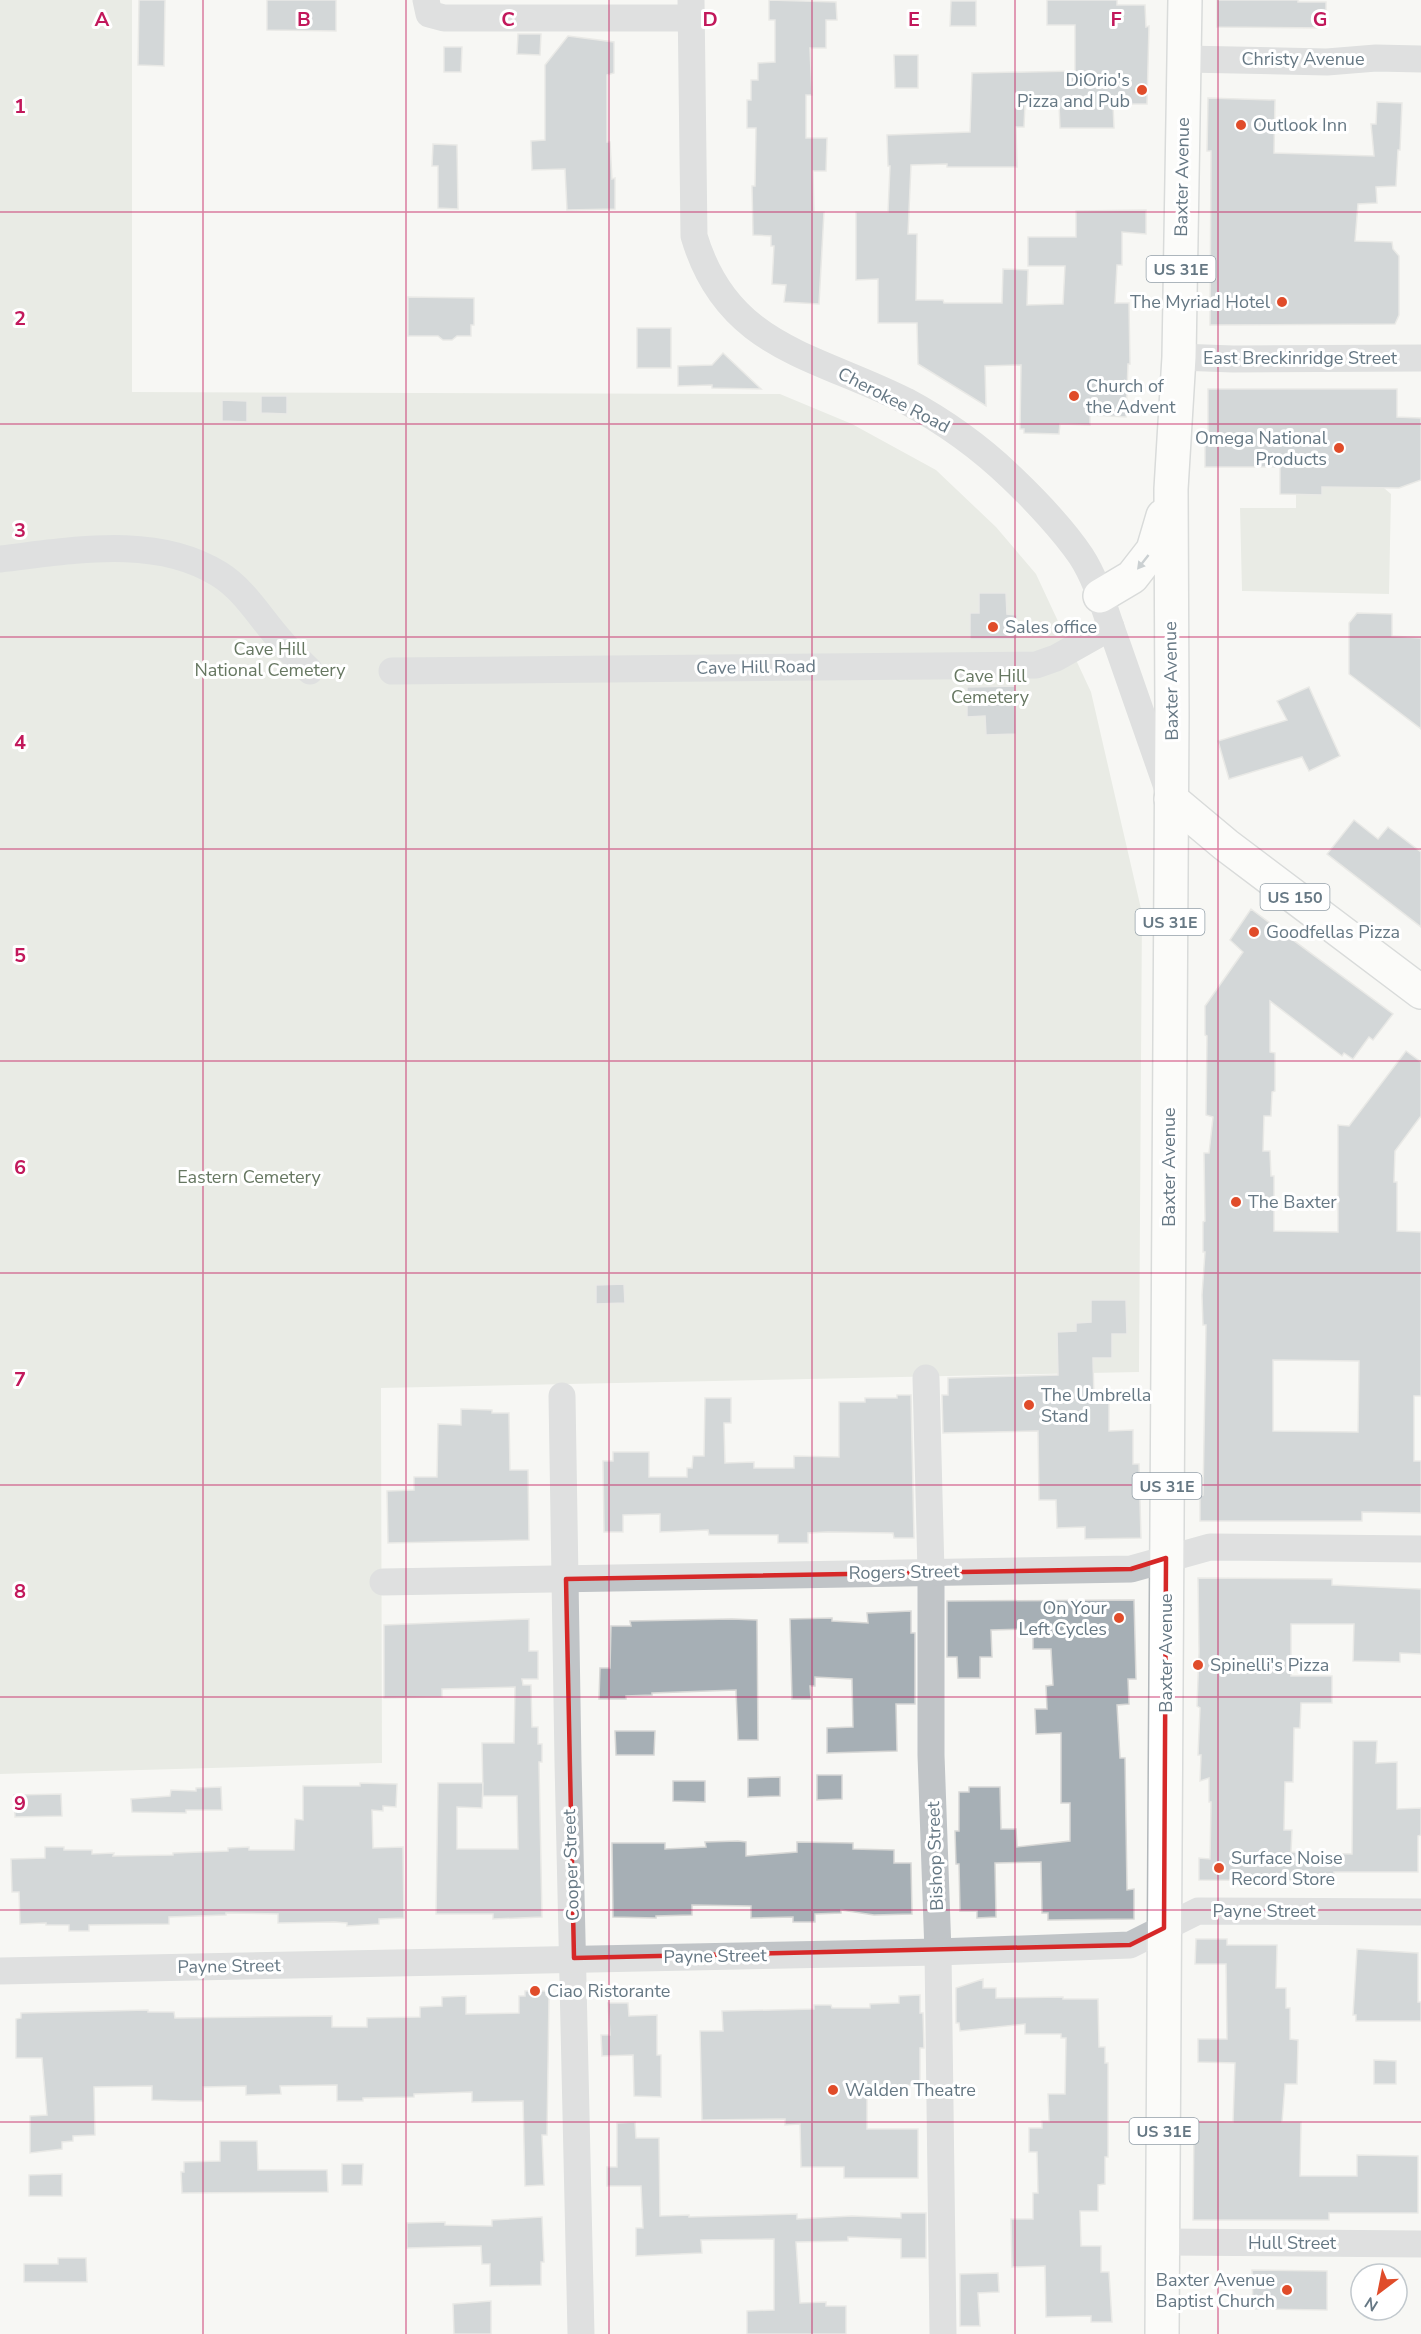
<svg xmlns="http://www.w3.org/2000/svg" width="1421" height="2334" viewBox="0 0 1421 2334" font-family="'Nunito Sans',sans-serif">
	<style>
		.green { fill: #d7dcd3 }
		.building { fill: #a6afb5; stroke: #d8d8d6; stroke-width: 1.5; fill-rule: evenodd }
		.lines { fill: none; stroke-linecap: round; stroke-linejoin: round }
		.primary-casing { stroke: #b3b8bb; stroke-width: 36 }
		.minor { stroke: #c0c4c7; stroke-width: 27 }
		.primary { stroke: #fff; stroke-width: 33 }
		.oneway { fill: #94a0a9 }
		.marked { fill: none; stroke: #d62828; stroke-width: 4.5; stroke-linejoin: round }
		.grid { fill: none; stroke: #c2185b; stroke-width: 1.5; stroke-opacity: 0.55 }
		.poi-dot { fill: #e04c2a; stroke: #fff; stroke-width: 2 }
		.labels { text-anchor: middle; stroke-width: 6; stroke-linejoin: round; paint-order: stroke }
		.shield { fill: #fff; stroke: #94a0a9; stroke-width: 1.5 }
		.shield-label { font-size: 16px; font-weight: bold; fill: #667884 }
		.street-label { font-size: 18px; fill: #667884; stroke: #fff }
		.poi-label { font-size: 18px; fill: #667884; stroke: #fff; text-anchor: start }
		.park-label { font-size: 18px; fill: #667761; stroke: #fff }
		.grid-label { font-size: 20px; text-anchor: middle; font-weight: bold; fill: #c2185b; stroke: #fff; stroke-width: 6; stroke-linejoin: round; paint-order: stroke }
	</style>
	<rect width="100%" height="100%" fill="#f7f7f4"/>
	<g class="green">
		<polygon points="0,0 132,0 132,392 780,394 852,424 936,470 996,527 1036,574 1091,692 1142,913 1139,1372 381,1388 382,1763 0,1774"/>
		<polygon points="1322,487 1384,488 1391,494 1389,594 1242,591 1240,508 1296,508 1296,495 1322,495"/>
	</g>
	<g class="building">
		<polygon points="139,0 165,0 164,66 138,65"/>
		<polygon points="267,0 336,0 336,31 267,30"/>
		<polygon points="769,0 836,2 837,20 826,20 826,48 810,48 812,95 806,95 806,138 827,138 826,171 813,171 814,212 824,212 819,304 784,302 786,285 772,284 774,246 771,246 771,236 753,235 752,186 755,186 756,128 747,128 747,100 751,100 751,80 758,80 758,63 775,62 775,20 769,20"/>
		<polygon points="1047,0 1117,0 1117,5 1145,5 1146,27 1149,26 1147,104 1113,104 1114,128 1060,128 1059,104 1025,104 1024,127 1016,127 1017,167 947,167 947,164 911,165 908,234 917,234 916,300 943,300 944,303 1002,303 1003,269 1028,270 1027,305 1063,304 1065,266 1028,266 1028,237 1076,237 1076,211 1146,210 1146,234 1122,232 1122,265 1117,265 1115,303 1129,303 1130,364 1128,364 1126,417 1090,415 1090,425 1060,424 1059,434 1024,433 1024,429 1020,429 1021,365 985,366 986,406 918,364 917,323 878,323 878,279 856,280 856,212 888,212 890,166 888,166 887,135 970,132 972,73 1075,71 1075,25 1047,25"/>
		<polygon points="1217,0 1298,0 1298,2 1326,2 1326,28 1217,27"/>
		<polygon points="951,1 976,1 976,26 950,26"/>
		<polygon points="518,34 541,34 540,55 517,54"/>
		<polygon points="568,36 614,42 614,73 607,75 607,142 610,142 612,179 615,178 615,209 567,210 565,169 532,170 531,141 545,140 545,65"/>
		<polygon points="444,47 462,47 461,72 444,72"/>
		<polygon points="894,55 918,55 918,88 895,88"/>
		<polygon points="1208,98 1275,100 1274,153 1374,156 1371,124 1376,124 1377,102 1402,103 1400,150 1398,150 1396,186 1376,187 1377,203 1358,204 1355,241 1392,242 1393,249 1399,256 1399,315 1395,324 1210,325 1211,151 1207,151"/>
		<polygon points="433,144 457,145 458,209 438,208 438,166 432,166"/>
		<polygon points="408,297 474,298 474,325 471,325 471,336 457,336 452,340 443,340 438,336 408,336"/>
		<rect x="637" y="328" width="34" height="40"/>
		<polygon points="723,353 761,389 712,388 712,385 678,386 678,366 712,365"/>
		<polygon points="1208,389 1397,389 1397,417 1421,418 1421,480 1399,488 1322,487 1322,495 1280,494 1280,467 1205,467 1205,434 1208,434"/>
		<polygon points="261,396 287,396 287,414 261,413"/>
		<polygon points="222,400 247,401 247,422 222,421"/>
		<polygon points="979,593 1006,593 1007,614 1017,615 1017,639 970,639 970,613 979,613"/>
		<polygon points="1357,613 1392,614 1392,636 1421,638 1421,729 1349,674 1349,623"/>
		<polygon points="1015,686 1016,734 986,735 985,716 967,717 967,687"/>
		<polygon points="1309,687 1340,756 1309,771 1302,757 1229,779 1218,741 1287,720 1277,701"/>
		<polygon points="1354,820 1378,839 1388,827 1421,852 1421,927 1327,854"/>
		<path d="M1251,909L1393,1014L1373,1040L1369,1037L1353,1059L1344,1053L1342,1056L1270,1001V1052L1275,1053V1091L1272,1092L1271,1116H1264L1263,1151H1270L1271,1176H1274V1231L1338,1232V1125L1349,1126L1406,1051L1421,1062V1116L1395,1151L1394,1182H1397V1231L1421,1232V1396H1414V1461H1421V1513L1362,1512V1521H1200V1495H1203L1206,1325H1203L1202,1295L1205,1252H1203V1222L1205,1221L1204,1153H1209L1213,1117L1206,1115L1207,1036L1205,1035V1006L1243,952L1230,940ZM1273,1360L1359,1361L1358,1432L1273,1431Z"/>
		<polygon points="624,1284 625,1303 596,1304 596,1285"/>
		<polygon points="1091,1300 1126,1300 1127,1334 1112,1334 1112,1358 1093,1358 1094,1399 1109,1399 1109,1431 1133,1430 1133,1464 1139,1464 1141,1538 1085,1539 1085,1527 1057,1528 1056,1500 1039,1500 1038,1431 943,1433 942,1395 948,1395 948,1378 1058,1375 1057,1332 1076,1331 1076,1323 1091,1322"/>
		<polygon points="897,1395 911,1395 914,1538 894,1538 893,1533 828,1532 808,1533 808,1543 778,1543 778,1535 709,1535 708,1530 660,1532 660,1514 623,1515 623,1532 604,1532 603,1461 613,1461 613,1452 649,1452 649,1477 687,1477 687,1468 692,1468 693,1456 704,1456 705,1398 731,1398 731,1423 724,1423 725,1463 754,1462 754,1468 794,1468 794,1456 839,1457 839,1402 865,1402 865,1398 897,1398"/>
		<polygon points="461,1409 492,1410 492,1413 509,1413 510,1470 528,1470 529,1540 388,1543 387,1491 414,1490 414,1477 437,1477 438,1424 461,1425"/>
		<polygon points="1198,1578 1332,1579 1332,1585 1421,1589 1421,1654 1400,1653 1400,1662 1353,1661 1354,1624 1291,1624 1291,1676 1332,1676 1332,1703 1301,1703 1300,1728 1294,1728 1293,1782 1285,1782 1284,1830 1292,1830 1291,1852 1352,1854 1353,1741 1377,1741 1376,1763 1397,1762 1397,1809 1421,1808 1421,1835 1418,1836 1418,1872 1334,1872 1334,1881 1199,1880 1199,1858 1210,1859 1211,1802 1209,1802 1209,1778 1200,1781 1201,1755 1198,1755 1200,1708 1197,1706 1199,1652"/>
		<polygon points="1134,1600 1136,1679 1128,1679 1129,1704 1117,1705 1120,1758 1125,1758 1127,1890 1134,1889 1134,1919 1048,1920 1048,1913 1042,1913 1041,1862 995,1863 996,1917 977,1918 977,1911 960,1911 959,1864 956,1864 955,1831 959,1831 959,1792 969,1792 969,1787 1000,1787 1001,1829 1016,1829 1017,1847 1070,1841 1070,1803 1061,1803 1061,1733 1036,1734 1035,1709 1047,1709 1046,1686 1053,1685 1051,1649 1033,1649 1033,1629 991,1630 992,1657 980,1657 980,1678 958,1678 957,1657 947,1657 947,1601"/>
		<polygon points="911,1611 911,1633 915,1633 915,1704 896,1704 897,1751 827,1753 827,1728 853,1727 852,1679 815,1677 815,1686 810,1686 811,1699 792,1699 790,1619 832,1618 832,1621 868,1623 867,1613"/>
		<polygon points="529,1619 529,1651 538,1651 538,1679 522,1679 523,1685 531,1685 532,1727 538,1727 538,1744 542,1744 542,1762 539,1762 542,1917 493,1919 493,1914 436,1914 438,1783 483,1783 482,1808 457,1807 457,1849 518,1849 517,1796 483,1796 482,1743 514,1743 515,1687 442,1689 442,1697 384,1698 384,1625"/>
		<polygon points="732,1619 757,1620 758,1740 738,1740 736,1690 652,1693 652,1695 626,1696 626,1699 599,1699 600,1668 610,1668 611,1626 631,1626 630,1621"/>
		<polygon points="615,1731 655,1731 654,1755 616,1755"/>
		<polygon points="817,1775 842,1775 842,1799 817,1800"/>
		<polygon points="780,1777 780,1796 748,1797 748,1778"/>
		<polygon points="673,1781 705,1781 705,1802 673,1801"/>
		<polygon points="360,1783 397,1784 396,1807 383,1806 383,1811 372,1810 373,1848 403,1847 404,1918 379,1919 379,1924 347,1926 347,1923 334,1922 278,1923 278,1914 226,1913 226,1915 169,1917 169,1924 89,1925 89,1931 69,1931 69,1925 46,1925 46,1923 20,1924 19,1892 12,1892 11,1859 45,1858 45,1847 64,1847 64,1850 92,1850 92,1854 114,1853 113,1856 173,1855 173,1853 228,1851 228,1848 249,1847 249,1850 294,1850 295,1819 303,1820 303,1786 360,1786"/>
		<polygon points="221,1787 222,1810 186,1810 186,1813 132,1812 131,1799 170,1796 171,1790 196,1791 196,1788"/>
		<polygon points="61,1794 62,1816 15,1817 14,1795"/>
		<polygon points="738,1841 746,1842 746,1856 797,1852 797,1842 853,1843 853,1849 894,1850 894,1863 911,1863 912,1914 874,1915 841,1910 841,1913 815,1914 815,1922 793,1922 793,1917 751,1918 751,1906 692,1905 692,1915 656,1916 656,1918 613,1917 612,1843 665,1843 665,1849 706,1847 705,1842"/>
		<polygon points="1196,1939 1227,1939 1227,1945 1277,1945 1276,1988 1286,1988 1286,2008 1290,2008 1290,2039 1298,2040 1297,2084 1285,2084 1282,2122 1301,2122 1300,2176 1357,2176 1357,2155 1418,2156 1418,2213 1329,2213 1329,2220 1193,2220 1194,2121 1233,2122 1235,2063 1198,2062 1198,2039 1227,2039 1226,1964 1195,1964"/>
		<polygon points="1357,1949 1418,1953 1418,2002 1421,2002 1421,2021 1356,2021 1356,2015 1353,2015"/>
		<polygon points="983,1979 983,1988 996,1988 996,1998 1063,1997 1063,1999 1098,1999 1099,2047 1105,2047 1105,2063 1108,2063 1108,2157 1105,2157 1105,2184 1098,2185 1098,2211 1080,2211 1081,2246 1101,2246 1101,2272 1109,2272 1112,2322 1091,2322 1091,2316 1046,2317 1045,2266 1012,2267 1011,2219 1033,2219 1033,2193 1038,2193 1037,2152 1029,2152 1029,2128 1042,2128 1042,2121 1049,2121 1048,2094 1065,2094 1066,2038 1061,2038 1061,2034 1025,2034 1025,2024 960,2031 959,2023 956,2023 956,1988"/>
		<polygon points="525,1991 546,1991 546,1995 549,1995 547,2135 542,2135 544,2185 525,2186 523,2101 472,2102 472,2092 414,2094 414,2097 363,2098 363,2101 337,2101 337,2085 280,2086 281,2094 246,2095 246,2086 203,2087 203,2101 181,2101 152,2100 152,2086 94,2087 95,2135 73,2136 73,2141 62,2142 62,2149 30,2153 30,2116 47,2115 42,2058 16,2058 16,2019 21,2018 21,2013 148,2010 148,2012 174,2012 175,2018 332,2016 332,2027 367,2027 367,2018 420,2017 420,2007 442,2006 442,1997 466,1996 466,2014 519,2013 519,1996 525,1996"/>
		<polygon points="920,1995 920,2013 923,2013 924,2048 920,2048 920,2085 867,2086 867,2129 918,2129 918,2178 844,2178 844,2167 801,2167 800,2124 785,2125 785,2119 702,2120 700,2031 723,2031 722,2011 814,2009 814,2005 831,2005 832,2008 870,2008 870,2004 899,2003 899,1996"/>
		<polygon points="608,2003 628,2003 629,2016 657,2015 657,2055 661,2055 661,2097 634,2096 633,2055 602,2056 601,2035 610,2035"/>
		<polygon points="1374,2060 1396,2061 1396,2084 1374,2084"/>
		<polygon points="635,2122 636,2138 659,2138 660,2216 689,2215 689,2217 797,2214 797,2219 852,2216 901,2218 901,2213 926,2213 926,2258 901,2258 901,2239 848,2237 848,2241 796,2242 800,2303 826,2302 826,2306 846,2306 846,2334 747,2334 747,2311 774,2310 774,2239 701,2240 702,2253 636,2256 636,2228 643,2228 641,2186 607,2186 607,2167 617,2167 617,2123"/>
		<polygon points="220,2141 257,2141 258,2170 327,2170 328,2192 182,2193 181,2172 184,2172 184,2162 220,2161"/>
		<polygon points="342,2164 363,2164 362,2185 342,2185"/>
		<polygon points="62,2174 62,2196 29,2196 29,2175"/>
		<polygon points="542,2217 544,2262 541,2262 541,2285 490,2286 490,2264 482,2264 481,2246 407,2248 407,2223 445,2222 445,2225 492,2226 492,2220"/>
		<polygon points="58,2258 86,2258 87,2282 24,2282 24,2264 58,2264"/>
		<polygon points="1252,2270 1327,2271 1327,2310 1253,2309"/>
		<polygon points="998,2273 999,2292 978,2293 980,2326 960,2326 960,2274"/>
		<polygon points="491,2301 491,2334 454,2334 453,2304"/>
	</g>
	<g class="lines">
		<defs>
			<g id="primary">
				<polyline points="1100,596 1132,577 1153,550 1163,516"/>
				<polyline points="1171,799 1226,845 1421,992"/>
				<polyline points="1162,2334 1172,715 1171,489 1179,357 1185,0"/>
			</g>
		</defs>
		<use href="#primary" class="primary-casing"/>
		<g class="minor">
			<polyline points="426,0 429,14 444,18 691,18"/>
			<path d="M691,0L694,236C727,348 815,355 906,401C945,422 980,447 1012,478C1034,499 1064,531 1081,556C1098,582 1106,615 1117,644C1134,693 1151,741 1168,790"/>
			<polyline points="1185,59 1327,62 1376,58 1421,59"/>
			<polyline points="1179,357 1233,359 1421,358"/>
			<path d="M0,559C71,551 155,534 219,574C245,590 261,619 281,641C290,652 300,661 310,671"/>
			<polyline points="392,671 1036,665 1056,658 1111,627"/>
			<polyline points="926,1378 931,1572 931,1755 938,1952 943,2334"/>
			<polyline points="562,1396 568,1762 581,2334"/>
			<polyline points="383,1582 1131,1569 1210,1547 1421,1549"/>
			<polyline points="0,1971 938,1952 1130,1945 1198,1911 1421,1912"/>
			<polyline points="1164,2242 1421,2244"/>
		</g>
		<use href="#primary" class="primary"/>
	</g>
	<defs><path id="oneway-solid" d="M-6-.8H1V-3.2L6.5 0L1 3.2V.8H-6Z" transform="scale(1.5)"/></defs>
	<use class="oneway" href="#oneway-solid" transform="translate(1143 562) rotate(128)"/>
	<path d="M0 0H1421V2334H0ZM1166,1558L1164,1928L1130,1945L574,1958L566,1579L1131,1569Z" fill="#f7f7f4" fill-opacity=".55" fill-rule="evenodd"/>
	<path class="marked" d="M1166,1558L1164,1928L1130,1945L574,1958L566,1579L1131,1569Z"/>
	<path class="grid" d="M203,0V2334M406,0V2334M609,0V2334M812,0V2334M1015,0V2334M1218,0V2334M0,212H1421M0,424H1421M0,637H1421M0,849H1421M0,1061H1421M0,1273H1421M0,1485H1421M0,1697H1421M0,1910H1421M0,2122H1421"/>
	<g class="poi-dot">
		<circle cx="1142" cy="90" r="6"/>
		<circle cx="1241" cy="125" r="6"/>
		<circle cx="1282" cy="302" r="6"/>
		<circle cx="1074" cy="396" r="6"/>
		<circle cx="1339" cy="448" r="6"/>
		<circle cx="993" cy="627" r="6"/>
		<circle cx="1254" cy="932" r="6"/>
		<circle cx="1236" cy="1202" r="6"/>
		<circle cx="1029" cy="1405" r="6"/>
		<circle cx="1119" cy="1618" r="6"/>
		<circle cx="1198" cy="1665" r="6"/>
		<circle cx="1219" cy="1868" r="6"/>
		<circle cx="535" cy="1991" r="6"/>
		<circle cx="833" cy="2090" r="6"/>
		<circle cx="1287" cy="2290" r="6"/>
	</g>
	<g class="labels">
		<g class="shield">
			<rect x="1146.5" y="256" width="69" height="26" rx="4.5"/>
			<rect x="1260.5" y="884" width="69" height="26" rx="4.5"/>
			<rect x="1135.5" y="909" width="69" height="26" rx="4.5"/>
			<rect x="1132.5" y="1473" width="69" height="26" rx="4.5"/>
			<rect x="1129.5" y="2118" width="69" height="26" rx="4.5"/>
		</g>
		<g class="shield-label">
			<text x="1181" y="275">US 31E</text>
			<text x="1295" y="903">US 150</text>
			<text x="1170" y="928">US 31E</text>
			<text x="1167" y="1492">US 31E</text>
			<text x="1164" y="2137">US 31E</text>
		</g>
		<g class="street-label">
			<text x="1303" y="65">Christy Avenue</text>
			<text transform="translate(1182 177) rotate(-89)" y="6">Baxter Avenue</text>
			<text x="1300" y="364">East Breckinridge Street</text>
			<text transform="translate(894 400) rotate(27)" y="6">Cherokee Road</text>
			<text transform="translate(756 667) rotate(-1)" y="6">Cave Hill Road</text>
			<text transform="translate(1171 681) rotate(-91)" y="6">Baxter Avenue</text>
			<text transform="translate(1169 1167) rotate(-90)" y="6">Baxter Avenue</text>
			<text transform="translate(904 1572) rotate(-1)" y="6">Rogers Street</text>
			<text transform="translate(1166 1653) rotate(-90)" y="6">Baxter Avenue</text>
			<text transform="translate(935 1856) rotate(-92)" y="6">Bishop Street</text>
			<text transform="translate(571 1865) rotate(-92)" y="6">Cooper Street</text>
			<text x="1264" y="1917">Payne Street</text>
			<text transform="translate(715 1956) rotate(-1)" y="6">Payne Street</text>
			<text transform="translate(229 1966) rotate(-1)" y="6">Payne Street</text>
			<text x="1292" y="2249">Hull Street</text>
		</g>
		<g class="poi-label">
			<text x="1130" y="86" text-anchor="end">DiOrio's<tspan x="1130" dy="21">Pizza and Pub</tspan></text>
			<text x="1253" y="131">Outlook Inn</text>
			<text x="1270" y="308" text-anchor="end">The Myriad Hotel</text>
			<text x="1086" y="392">Church of<tspan x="1086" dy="21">the Advent</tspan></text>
			<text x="1327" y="444" text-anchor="end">Omega National<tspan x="1327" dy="21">Products</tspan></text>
			<text x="1005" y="633">Sales office</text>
			<text x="1266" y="938">Goodfellas Pizza</text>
			<text x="1248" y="1208">The Baxter</text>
			<text x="1041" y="1401">The Umbrella<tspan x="1041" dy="21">Stand</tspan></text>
			<text x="1107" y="1614" text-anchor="end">On Your<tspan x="1107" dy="21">Left Cycles</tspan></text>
			<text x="1210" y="1671">Spinelli's Pizza</text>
			<text x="1231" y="1864">Surface Noise<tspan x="1231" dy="21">Record Store</tspan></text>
			<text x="547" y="1997">Ciao Ristorante</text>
			<text x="845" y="2096">Walden Theatre</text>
			<text x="1275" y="2286" text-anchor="end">Baxter Avenue<tspan x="1275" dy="21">Baptist Church</tspan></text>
		</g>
		<g class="park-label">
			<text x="270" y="655">Cave Hill<tspan x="270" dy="21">National Cemetery</tspan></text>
			<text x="990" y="682">Cave Hill<tspan x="990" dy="21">Cemetery</tspan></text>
			<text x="249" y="1183">Eastern Cemetery</text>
		</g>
	</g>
	<g class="grid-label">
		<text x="102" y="26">A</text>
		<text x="304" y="26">B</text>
		<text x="508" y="26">C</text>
		<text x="710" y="26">D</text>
		<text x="914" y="26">E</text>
		<text x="1116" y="26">F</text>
		<text x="1320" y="26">G</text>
		<text x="20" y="113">1</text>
		<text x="20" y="325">2</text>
		<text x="20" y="537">3</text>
		<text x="20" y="749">4</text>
		<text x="20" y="962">5</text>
		<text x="20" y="1174">6</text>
		<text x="20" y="1386">7</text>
		<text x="20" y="1598">8</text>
		<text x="20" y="1810">9</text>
	</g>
	<g transform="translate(1379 2292) rotate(212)"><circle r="28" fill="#ffffff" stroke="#c2c9ce" stroke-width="1.5"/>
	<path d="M0-4.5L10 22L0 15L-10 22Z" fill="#e04c2a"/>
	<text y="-9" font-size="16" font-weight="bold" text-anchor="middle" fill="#667884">N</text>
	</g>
</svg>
